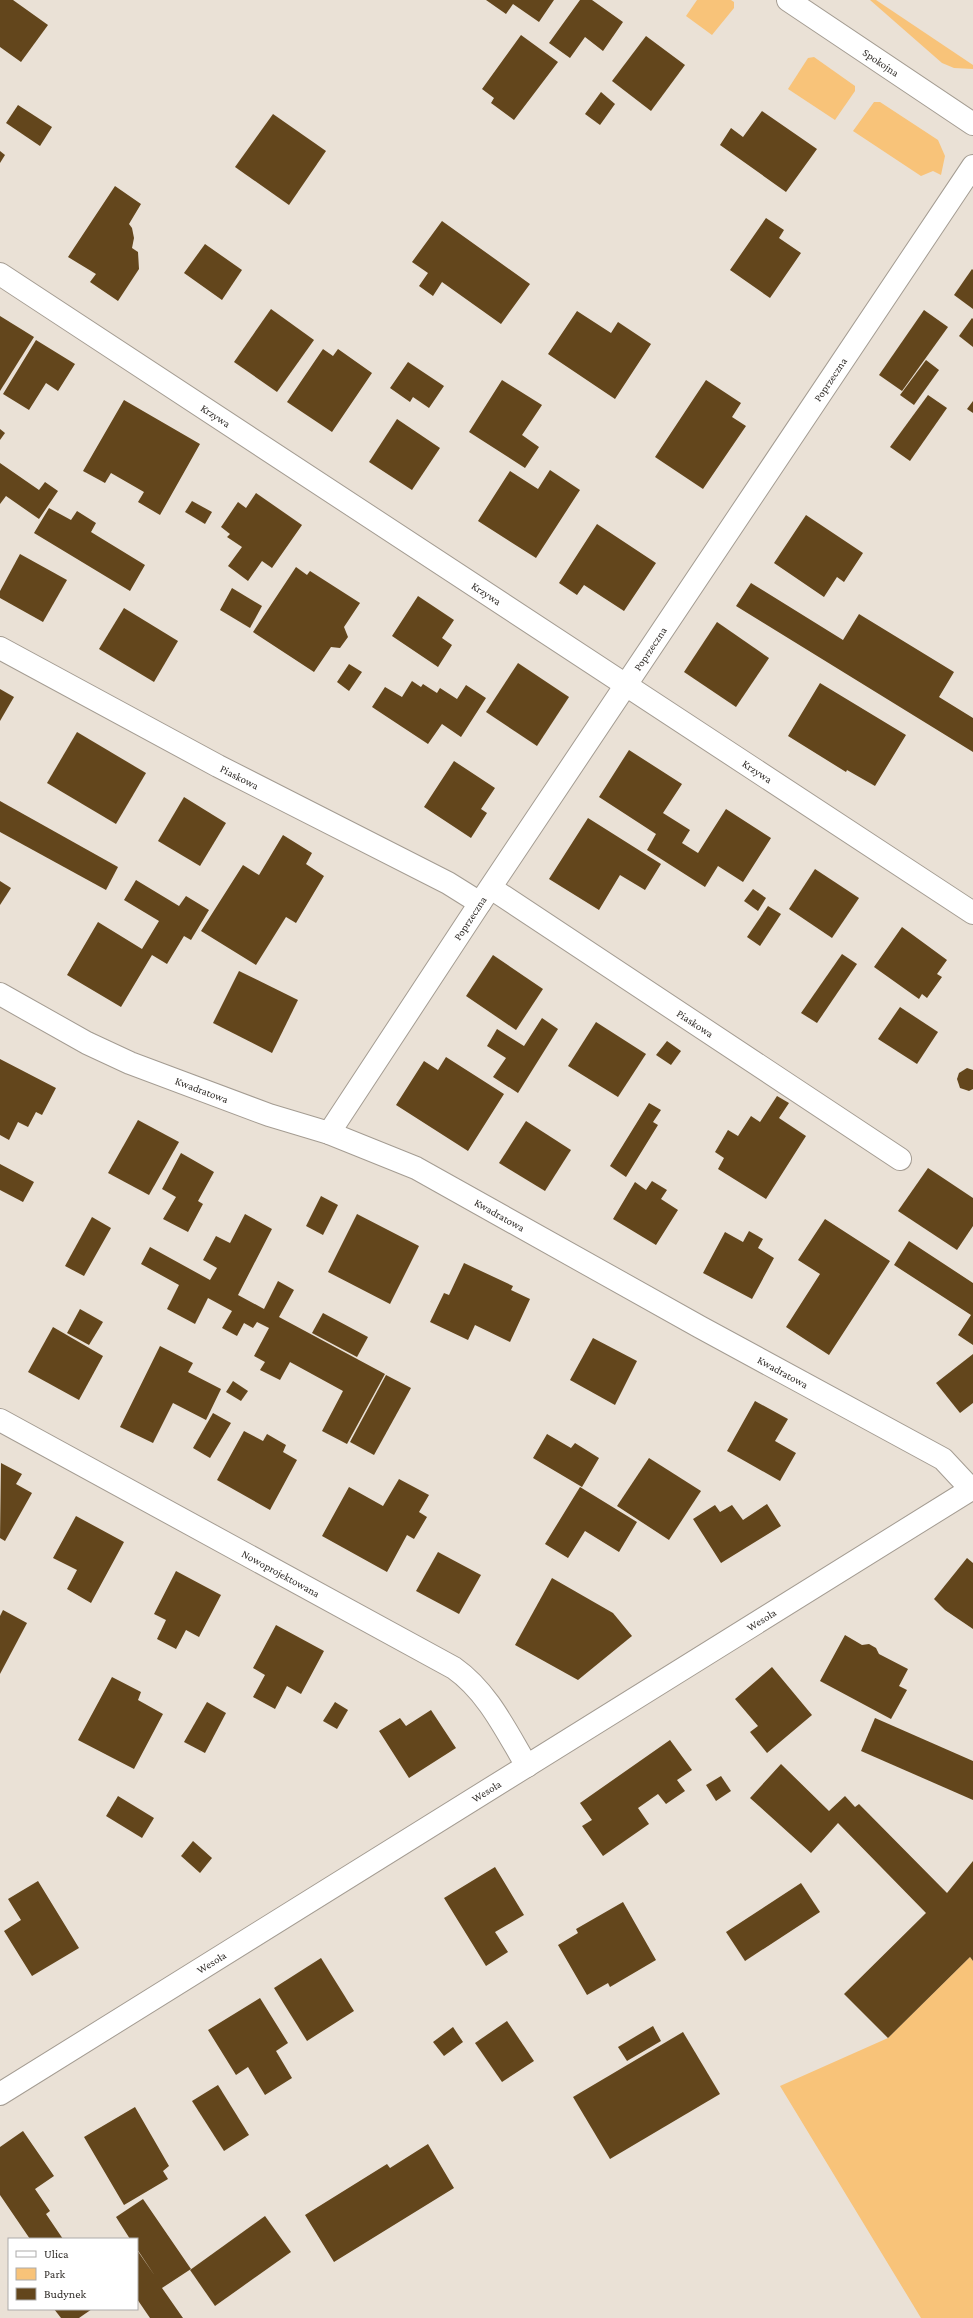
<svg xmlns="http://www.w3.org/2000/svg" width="973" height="2318" viewBox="0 0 973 2318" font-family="'Crimson Pro',serif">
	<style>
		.green { fill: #f8c379 }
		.building { fill: #63461c }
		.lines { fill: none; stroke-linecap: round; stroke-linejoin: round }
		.minor-casing { stroke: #a49c92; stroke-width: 24 }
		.tertiary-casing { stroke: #a49c92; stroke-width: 24 }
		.minor { stroke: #fff; stroke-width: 22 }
		.tertiary { stroke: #fff; stroke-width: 22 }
		.labels { text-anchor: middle; stroke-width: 4; stroke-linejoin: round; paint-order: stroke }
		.street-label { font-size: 11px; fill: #322e2a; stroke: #fff }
	</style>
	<rect width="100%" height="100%" fill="#eae1d6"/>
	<g class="green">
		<polygon points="697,0 731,0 734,2 734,8 712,35 686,16"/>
		<polygon points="870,0 876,0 973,65 973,69 954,68 942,63"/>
		<polygon points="814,57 855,86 855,91 835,120 788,89 808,58"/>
		<polygon points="874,102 880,102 938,140 945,156 941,175 933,171 921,176 853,131"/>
		<polygon points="970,1957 973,1961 973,2318 921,2318 780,2086 888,2038"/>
	</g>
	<g class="building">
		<polygon points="0,0 13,0 48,25 21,62 0,47"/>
		<polygon points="486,0 554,0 539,22 513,4 506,14"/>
		<polygon points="580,0 592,0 623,22 603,51 585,37 570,58 549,43"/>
		<polygon points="521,35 558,62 514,120 491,103 494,98 482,89"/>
		<polygon points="646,36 685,65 651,111 612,81"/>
		<polygon points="601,92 615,104 600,125 585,114"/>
		<polygon points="18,105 52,127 40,146 6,123"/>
		<polygon points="762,111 817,149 786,192 720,145 731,128 743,137"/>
		<polygon points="273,114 326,151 289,205 235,167"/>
		<polygon points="0,151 5,155 0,163"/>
		<polygon points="115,186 141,204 129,224 132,228 134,238 132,248 138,252 139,269 118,301 90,282 96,274 68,257"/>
		<polygon points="766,218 784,230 779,238 801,253 770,298 730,270"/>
		<polygon points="442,221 530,284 501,324 442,282 433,296 419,286 428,273 412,262"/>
		<polygon points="205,244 242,270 222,300 184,273"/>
		<polygon points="972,269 973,270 973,309 954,295"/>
		<polygon points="271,309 314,340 277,392 234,362"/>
		<polygon points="924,310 948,327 902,391 879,375"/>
		<polygon points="577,311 611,333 618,322 651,344 615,399 548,354"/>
		<polygon points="0,316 34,337 0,391"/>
		<polygon points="972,318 973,319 973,347 959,336"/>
		<polygon points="36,340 75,364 58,391 46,383 29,410 3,394"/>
		<polygon points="323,349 333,356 338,349 372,373 332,432 287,402"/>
		<polygon points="926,360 939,370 914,405 900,395"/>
		<polygon points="408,362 444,386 429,408 413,397 410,402 390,388"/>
		<polygon points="502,380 542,405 522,435 539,447 525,468 469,432"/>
		<polygon points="706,380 741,403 732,417 746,426 703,489 655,457"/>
		<polygon points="928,395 947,408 910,461 890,447"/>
		<polygon points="124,400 200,444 160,515 138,502 144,492 111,473 105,483 83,471"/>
		<polygon points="973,401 973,413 967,409"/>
		<polygon points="397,419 440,448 412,490 369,462"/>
		<polygon points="0,429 5,433 0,440"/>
		<polygon points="0,463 39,490 45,482 58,491 39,519 6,496 0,504"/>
		<polygon points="550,470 580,490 536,558 478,521 510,471 538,489"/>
		<polygon points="256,493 302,525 272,568 262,561 248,581 228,566 242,547 227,537 230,534 221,527 238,502 246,508"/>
		<polygon points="192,501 212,512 205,524 185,512"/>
		<polygon points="49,508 71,520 77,511 96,523 91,532 145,565 130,591 34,533"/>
		<polygon points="806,515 863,553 844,582 837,577 824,597 774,563"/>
		<polygon points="597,524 656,563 624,611 584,585 577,595 559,583"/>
		<polygon points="20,554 67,580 43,622 0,598 0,591"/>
		<polygon points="296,567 307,575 310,571 360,603 344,627 348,637 340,648 331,647 314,672 253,632"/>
		<polygon points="751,583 843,640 859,614 954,672 939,697 973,718 973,752 736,606"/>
		<polygon points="232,588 262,606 250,628 220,610"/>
		<polygon points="418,596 454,620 442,638 452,645 438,667 392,636"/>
		<polygon points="124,608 178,641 154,682 99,649"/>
		<polygon points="717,622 769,658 736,707 684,672"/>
		<polygon points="518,663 569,697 537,746 486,712"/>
		<polygon points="349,664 362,672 349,691 337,682"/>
		<polygon points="412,681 421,687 423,684 437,693 440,688 457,699 466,685 486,698 461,737 442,724 428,744 372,707 385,687 402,697"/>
		<polygon points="820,683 906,735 875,786 847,770 846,772 788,736"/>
		<polygon points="0,689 14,697 0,721"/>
		<polygon points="77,732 146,773 116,824 47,783"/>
		<polygon points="629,750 682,784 663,813 690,830 682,843 698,853 726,809 771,838 743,882 718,866 705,887 647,850 656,834 599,797"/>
		<polygon points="454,761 495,788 481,809 487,813 471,838 424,807"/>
		<polygon points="184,797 226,823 200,866 158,841"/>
		<polygon points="0,801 118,867 106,890 0,832"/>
		<polygon points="588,818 661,864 645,890 620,875 599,910 549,879"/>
		<polygon points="283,835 312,853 306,864 324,876 296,923 286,917 256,965 201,931 243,865 259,875"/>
		<polygon points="815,869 859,898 832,938 789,909"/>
		<polygon points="136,880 179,906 186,896 209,910 191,940 184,936 167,964 152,955 121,1007 67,975 98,922 142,949 159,921 124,900"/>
		<polygon points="0,881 11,888 0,905"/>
		<polygon points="753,889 766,898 758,911 744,901"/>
		<polygon points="768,906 781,914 760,946 747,937"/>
		<polygon points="902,927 947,960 937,974 942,977 927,998 922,994 919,999 874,967"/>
		<polygon points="842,954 857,964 817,1023 801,1013"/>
		<polygon points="493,955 543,989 516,1030 466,996"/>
		<polygon points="239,971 298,1000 272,1053 213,1023"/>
		<polygon points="900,1007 938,1032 917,1064 878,1039"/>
		<polygon points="542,1018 558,1029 518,1093 493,1077 506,1058 487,1046 497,1029 524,1046"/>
		<polygon points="596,1022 646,1054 618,1097 568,1066"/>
		<polygon points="667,1041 681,1051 671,1065 656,1055"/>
		<polygon points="446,1057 504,1094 468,1151 396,1105 424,1061 438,1070"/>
		<polygon points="0,1059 56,1088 42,1115 36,1112 28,1127 18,1122 9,1140 0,1135"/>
		<polygon points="967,1068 973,1070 973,1089 969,1091 960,1088 957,1079 959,1073"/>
		<polygon points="777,1096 789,1103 779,1118 806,1136 766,1199 718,1169 724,1158 715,1152 728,1130 738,1136 751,1116 760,1122"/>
		<polygon points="649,1103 661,1110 653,1122 658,1125 626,1177 610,1166"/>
		<polygon points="138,1120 179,1142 149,1195 108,1173"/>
		<polygon points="526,1121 571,1150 545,1191 499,1163"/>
		<polygon points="181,1153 214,1172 198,1201 203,1204 188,1232 163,1219 176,1197 162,1189"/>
		<polygon points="0,1164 34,1182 23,1202 0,1190"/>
		<polygon points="928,1168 973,1198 973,1226 957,1250 898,1211"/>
		<polygon points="652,1181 667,1190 661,1199 678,1210 656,1245 613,1219 635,1182 646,1190"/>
		<polygon points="321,1196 338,1205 323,1235 306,1226"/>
		<polygon points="245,1214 272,1229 238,1295 264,1309 278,1281 294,1290 279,1317 385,1374 347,1444 322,1431 343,1391 290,1362 280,1380 260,1370 265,1362 254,1356 269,1328 257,1322 253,1328 244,1323 237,1336 222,1328 232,1311 208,1298 195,1324 167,1309 179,1285 141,1264 150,1247 210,1280 217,1268 203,1260 216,1236 230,1243"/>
		<polygon points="357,1214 419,1246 390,1304 328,1272"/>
		<polygon points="92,1217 111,1228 84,1276 65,1266"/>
		<polygon points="825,1219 890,1261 829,1355 786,1327 820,1274 798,1260"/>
		<polygon points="749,1231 763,1239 758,1248 774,1258 752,1299 703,1273 725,1232 743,1242"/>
		<polygon points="909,1241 973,1283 973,1345 958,1335 971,1315 894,1265"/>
		<polygon points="464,1263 513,1286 511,1290 530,1299 510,1342 475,1325 468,1340 430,1322 444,1293 449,1295"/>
		<polygon points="80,1309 103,1322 89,1345 67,1333"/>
		<polygon points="323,1313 368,1337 357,1357 312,1333"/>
		<polygon points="53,1327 103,1356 79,1400 28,1372"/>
		<polygon points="593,1338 637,1361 615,1405 570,1380"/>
		<polygon points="160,1346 193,1363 188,1372 221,1389 206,1420 173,1403 153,1443 120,1427"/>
		<polygon points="973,1354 973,1403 960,1413 936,1383"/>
		<polygon points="386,1375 411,1388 374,1455 350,1442"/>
		<polygon points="233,1381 248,1391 241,1401 226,1392"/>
		<polygon points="755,1401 788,1419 775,1441 796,1453 780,1481 727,1451"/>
		<polygon points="213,1413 231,1423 210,1458 193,1448"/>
		<polygon points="244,1431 263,1441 267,1434 286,1445 283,1452 297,1460 270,1510 217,1480"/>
		<polygon points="547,1434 571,1448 575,1443 599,1458 582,1487 533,1458"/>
		<polygon points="649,1458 701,1491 669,1540 617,1506"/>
		<polygon points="1,1463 22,1474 16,1484 32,1493 5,1541 0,1538"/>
		<polygon points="399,1479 429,1495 419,1512 427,1517 414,1539 407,1535 387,1572 322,1536 349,1487 383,1506"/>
		<polygon points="580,1487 637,1522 619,1552 585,1531 568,1558 545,1544"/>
		<polygon points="767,1504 781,1526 721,1563 693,1519 715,1505 720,1512 732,1505 743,1520"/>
		<polygon points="76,1516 124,1542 91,1603 67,1589 77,1570 53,1558"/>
		<polygon points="438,1552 481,1575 459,1614 416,1591"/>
		<polygon points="967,1558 973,1563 973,1629 945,1610 934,1599"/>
		<polygon points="176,1571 221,1595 199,1637 186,1630 176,1649 157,1639 166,1620 154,1614"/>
		<polygon points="552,1578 613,1613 632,1636 578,1680 515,1645"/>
		<polygon points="3,1610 27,1623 0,1674 0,1616"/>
		<polygon points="276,1625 324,1651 301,1694 287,1686 275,1709 253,1697 265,1675 253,1668"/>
		<polygon points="845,1635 862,1645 869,1644 876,1648 879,1654 908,1669 899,1686 907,1690 891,1719 820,1681"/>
		<polygon points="772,1667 812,1715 767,1753 750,1732 758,1726 735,1699"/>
		<polygon points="112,1677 141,1692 138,1700 163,1714 134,1769 78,1740"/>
		<polygon points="207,1702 226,1713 205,1753 184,1742"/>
		<polygon points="335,1702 348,1710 337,1729 323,1721"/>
		<polygon points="431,1710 456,1748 409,1778 379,1731 400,1718 406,1726"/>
		<polygon points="875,1718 973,1761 973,1800 861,1751"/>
		<polygon points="670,1740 692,1770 677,1780 685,1791 666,1804 658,1794 638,1808 649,1824 603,1856 582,1826 592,1820 580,1803"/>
		<polygon points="781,1764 829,1811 845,1796 855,1807 859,1804 947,1893 973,1861 973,1961 970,1957 888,2038 844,1994 926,1913 838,1823 811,1853 750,1798"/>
		<polygon points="721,1776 731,1791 716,1801 706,1785"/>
		<polygon points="118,1796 154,1818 142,1838 106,1816"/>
		<polygon points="193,1841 212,1858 200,1873 181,1856"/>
		<polygon points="495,1867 524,1915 495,1932 508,1952 486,1966 444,1898"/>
		<polygon points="38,1881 79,1948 32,1976 4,1931 21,1920 8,1899"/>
		<polygon points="801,1883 820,1912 745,1961 726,1932"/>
		<polygon points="623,1902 656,1960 610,1987 608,1983 587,1995 558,1945 578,1933 576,1929"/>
		<polygon points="321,1958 354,2011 307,2041 274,1988"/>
		<polygon points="260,1998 288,2043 276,2051 292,2078 265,2095 248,2067 236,2075 208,2030"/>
		<polygon points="507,2021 534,2061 502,2082 475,2043"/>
		<polygon points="653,2026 661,2041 627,2061 618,2047"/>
		<polygon points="453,2027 463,2042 444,2056 433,2042"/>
		<polygon points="683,2032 720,2094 610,2159 573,2097"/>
		<polygon points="218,2085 249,2135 224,2151 192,2101"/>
		<polygon points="135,2107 169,2166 163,2171 168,2179 124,2205 84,2137"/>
		<polygon points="23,2131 54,2176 35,2189 50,2211 46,2214 63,2239 30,2239 0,2195 0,2147"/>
		<polygon points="428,2144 454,2188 334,2262 305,2215 387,2164 390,2168"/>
		<polygon points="143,2199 191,2269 162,2288 183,2318 150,2318 137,2299 137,2250 155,2276 137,2249 137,2239 130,2239 116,2217"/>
		<polygon points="265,2216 291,2252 215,2306 190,2270"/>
		<polygon points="54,2309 92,2309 79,2318 61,2318"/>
	</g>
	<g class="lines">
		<defs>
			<g id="minor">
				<path id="s1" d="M0,274L973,913"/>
				<path id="s2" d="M0,648L218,766L448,883L480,903"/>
				<path id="s3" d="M491,888L900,1159"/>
				<path id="s4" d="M0,994L87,1043L130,1063L269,1115L329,1133L416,1168L700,1327L943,1459L971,1489"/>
				<path id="s5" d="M329,1133L480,903L973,166"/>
				<path id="s6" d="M0,1420L454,1668C488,1692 506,1731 527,1766"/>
				<path id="s7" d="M0,2094L973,1488"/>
			</g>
			<g id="tertiary">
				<path id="s8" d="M788,0L973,124"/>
			</g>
		</defs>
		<use href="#minor" class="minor-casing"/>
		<use href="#tertiary" class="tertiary-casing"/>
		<use href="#minor" class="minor"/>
		<use href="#tertiary" class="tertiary"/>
	</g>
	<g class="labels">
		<g class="street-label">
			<text dy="4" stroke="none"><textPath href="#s8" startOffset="112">Spokojna</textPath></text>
			<text dy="4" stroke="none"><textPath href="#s5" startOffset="905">Poprzeczna</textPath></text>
			<text dy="4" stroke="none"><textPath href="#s1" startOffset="258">Krzywa</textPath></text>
			<text dy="4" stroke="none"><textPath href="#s1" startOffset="582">Krzywa</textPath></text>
			<text dy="4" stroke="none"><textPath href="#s5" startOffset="581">Poprzeczna</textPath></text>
			<text dy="4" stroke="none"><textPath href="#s1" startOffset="906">Krzywa</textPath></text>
			<text dy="4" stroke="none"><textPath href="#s2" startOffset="272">Piaskowa</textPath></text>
			<text dy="4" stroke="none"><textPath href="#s5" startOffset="257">Poprzeczna</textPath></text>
			<text dy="4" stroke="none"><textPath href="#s3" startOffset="245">Piaskowa</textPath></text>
			<text dy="4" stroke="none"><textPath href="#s4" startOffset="224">Kwadratowa</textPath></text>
			<text dy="4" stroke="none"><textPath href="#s4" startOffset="548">Kwadratowa</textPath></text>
			<text dy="4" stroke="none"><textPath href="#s4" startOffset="872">Kwadratowa</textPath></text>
			<text dy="4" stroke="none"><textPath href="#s6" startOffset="320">Nowoprojektowana</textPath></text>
			<text dy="4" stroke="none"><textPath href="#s7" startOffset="897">Wesoła</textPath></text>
			<text dy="4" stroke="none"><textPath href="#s7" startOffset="573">Wesoła</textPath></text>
			<text dy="4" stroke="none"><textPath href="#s7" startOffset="249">Wesoła</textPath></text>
		</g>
	</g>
	<rect x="8" y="2238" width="130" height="72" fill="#ffffff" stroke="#adabaa"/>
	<rect x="16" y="2251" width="20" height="6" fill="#ffffff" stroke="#adabaa"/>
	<text x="44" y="2258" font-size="12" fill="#322e2a">Ulica</text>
	<rect x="16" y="2268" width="20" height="12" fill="#f8c379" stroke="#adabaa"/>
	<text x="44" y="2278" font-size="12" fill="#322e2a">Park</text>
	<rect x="16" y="2288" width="20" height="12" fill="#63461c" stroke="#adabaa"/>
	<text x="44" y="2298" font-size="12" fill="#322e2a">Budynek</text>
</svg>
